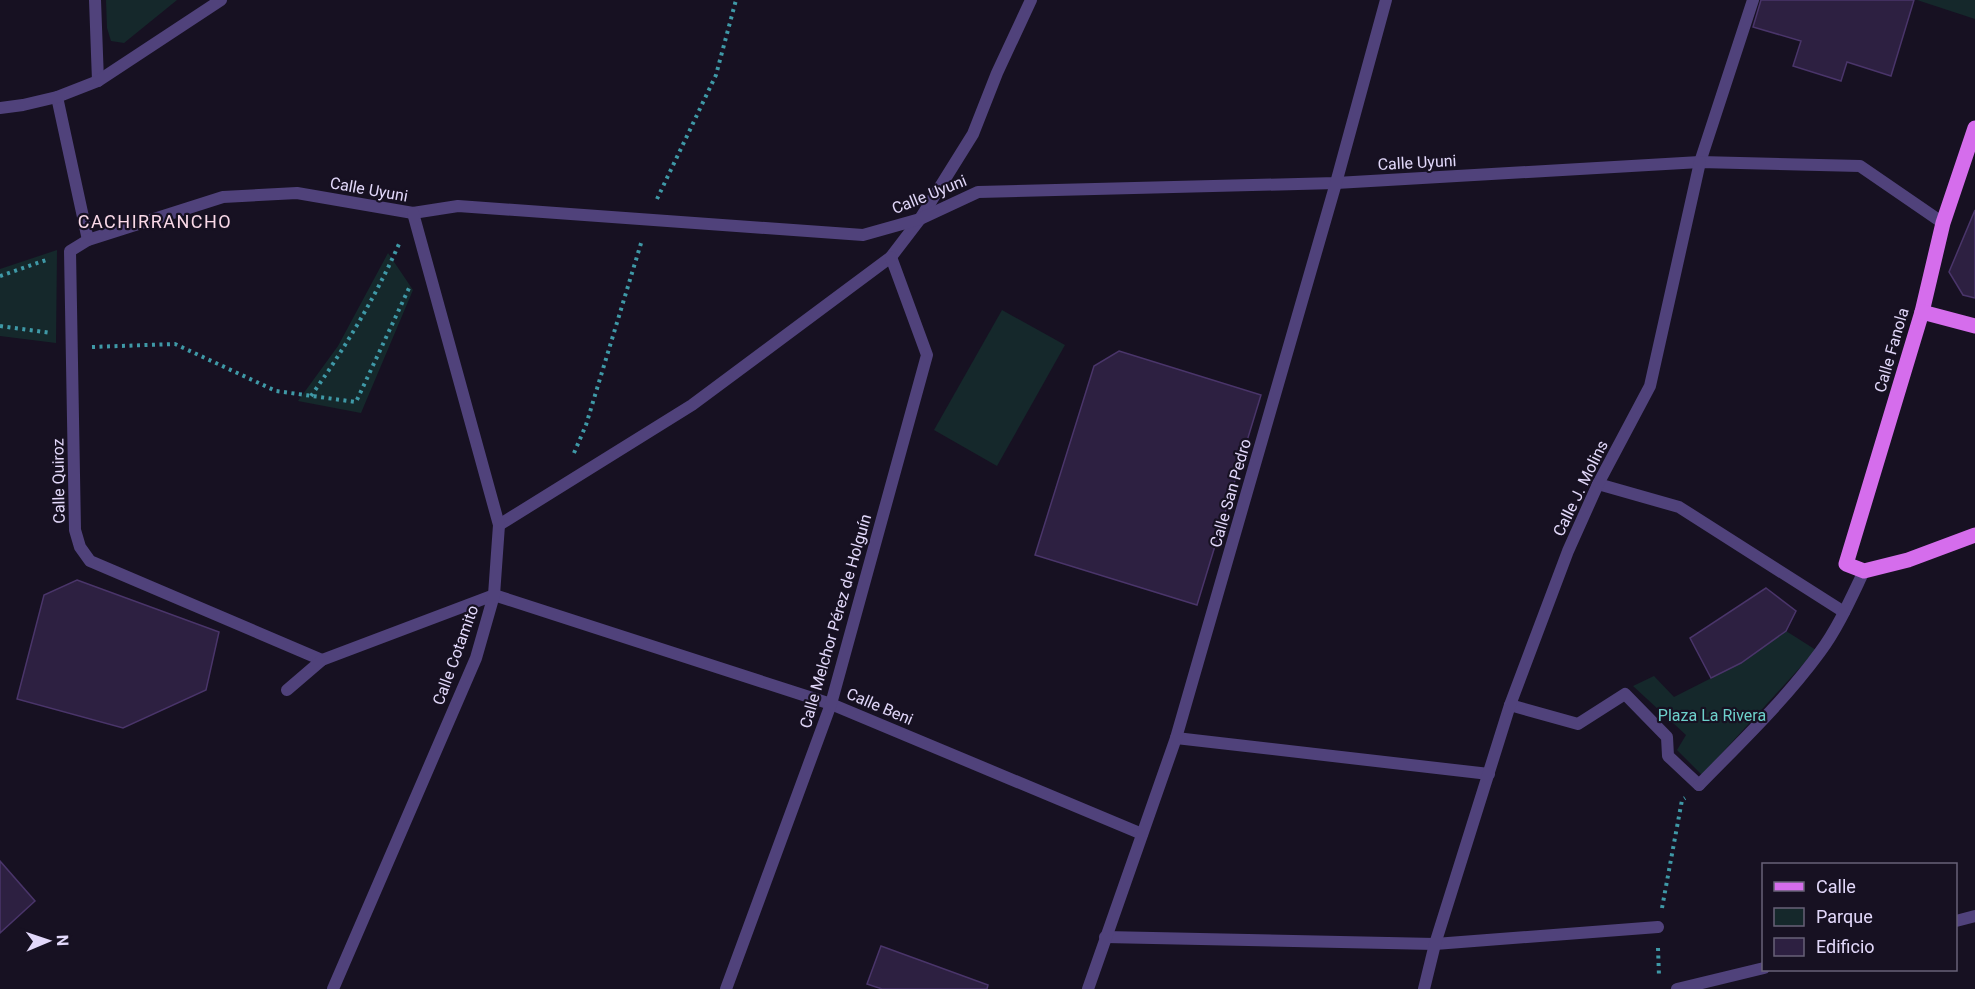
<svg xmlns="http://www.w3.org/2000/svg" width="1975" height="989" viewBox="0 0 1975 989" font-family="Roboto,sans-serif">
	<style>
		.green { fill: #15282b }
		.building { fill: #2d2041; stroke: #4a356a; stroke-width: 1.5 }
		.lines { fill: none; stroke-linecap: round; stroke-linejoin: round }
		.path { stroke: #3f99a7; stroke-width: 4; stroke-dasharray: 3 4.5; stroke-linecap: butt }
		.service { stroke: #50427b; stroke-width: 12 }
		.minor { stroke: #50427b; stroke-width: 12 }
		.primary { stroke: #d56dec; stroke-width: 15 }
		.labels { text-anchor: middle; stroke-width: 4.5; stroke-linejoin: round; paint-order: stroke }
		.street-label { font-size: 16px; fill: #e2d8fa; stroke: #171122 }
		.park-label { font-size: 16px; fill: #6dd0cb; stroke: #171122 }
		.neighbourhood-label { font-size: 18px; letter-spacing: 1.5px; fill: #fad9e8; stroke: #171122 }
	</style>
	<rect width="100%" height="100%" fill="#171122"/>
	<g class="green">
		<polygon points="106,0 177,0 124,43 111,41 107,28"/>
		<polygon points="1917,0 1975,0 1975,19"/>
		<polygon points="57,250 56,343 0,336 0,269"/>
		<polygon points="388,253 413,290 361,413 298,401 338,346"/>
		<polygon points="1002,310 1065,345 997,466 934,430"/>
		<polygon points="1786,631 1816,650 1702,775 1677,750 1686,735 1633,686 1654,676 1674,697 1741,663"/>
	</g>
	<g class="building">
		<polygon points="1761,0 1914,0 1891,76 1847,62 1841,81 1793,66 1801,41 1753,27"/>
		<polygon points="1975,210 1975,298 1963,295 1949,272"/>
		<polygon points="1119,351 1261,395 1197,605 1035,555 1094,366"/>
		<polygon points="77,580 219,632 206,690 123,728 17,699 44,595"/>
		<polygon points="1766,588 1796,611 1786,631 1741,663 1711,678 1690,638"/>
		<polygon points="0,861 35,901 0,933"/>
		<polygon points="881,946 988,985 987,989 882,989 867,984"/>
	</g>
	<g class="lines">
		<g class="path">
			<polyline points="657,199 716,75 736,0"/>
			<polyline points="0,276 49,259"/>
			<polyline points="0,326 52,333"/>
			<polyline points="92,347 175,344 276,391 356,402 410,286"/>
			<path d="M311,396C345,348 375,298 399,244"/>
			<polyline points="574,453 586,425 642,240"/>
			<polyline points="1662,908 1682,800 1685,798"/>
			<polyline points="1658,948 1659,976"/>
		</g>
		<g class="service">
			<polyline points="1700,162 1753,0"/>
			<polyline points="1598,484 1679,507 1844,612"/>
			<polyline points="1510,705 1578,724 1625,694 1667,737 1668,756 1699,785"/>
			<polyline points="1176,738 1489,774"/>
			<polyline points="1105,937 1435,944 1658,927"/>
		</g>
		<g class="minor">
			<polyline points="95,0 98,81"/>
			<polyline points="57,97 88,240"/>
			<polyline points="0,108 23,105 57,97 98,81 221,0"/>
			<polyline points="499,525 692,405 891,257 920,219 973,134 997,73 1031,0"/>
			<polyline points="322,660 90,561 80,547 75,530 70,251 88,240 223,197 297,193 413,213 458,206 863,235 920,219 978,192 1336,183 1700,162 1860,166 1943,223"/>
			<polyline points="287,690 322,660 494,595 831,704 1142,834"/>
			<path d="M1699,785C1741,742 1785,700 1820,652C1838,628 1851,598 1864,571"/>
			<polyline points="1956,921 1975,916"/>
			<polyline points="333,989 476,658 494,595 499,525 413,213"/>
			<polyline points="726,989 831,704 927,355 891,257"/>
			<polyline points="1088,989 1176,738 1336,183 1386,0"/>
			<polyline points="1424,989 1435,944 1510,705 1568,551 1598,484 1650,386 1700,162"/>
			<polyline points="1677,989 1764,968"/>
		</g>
		<g class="primary">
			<polyline points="1975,128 1943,223 1922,312 1846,564 1864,571 1908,560 1975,535"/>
			<polyline points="1922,312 1975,326"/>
		</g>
	</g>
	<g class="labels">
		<g class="street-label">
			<text transform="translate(1417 162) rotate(-3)" y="6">Calle Uyuni</text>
			<text transform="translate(369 189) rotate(10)" y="6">Calle Uyuni</text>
			<text transform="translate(929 194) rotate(-22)" y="6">Calle Uyuni</text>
			<text transform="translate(1891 350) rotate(-74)" y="6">Calle Fanola</text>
			<text transform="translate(58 481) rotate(-91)" y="6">Calle Quiroz</text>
			<text transform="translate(1580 488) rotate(-64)" y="6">Calle J. Molins</text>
			<text transform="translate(1230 493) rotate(-74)" y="6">Calle San Pedro</text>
			<text transform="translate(835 621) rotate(-74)" y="6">Calle Melchor Pérez de Holguín</text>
			<text transform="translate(455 655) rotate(-70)" y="6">Calle Cotamito</text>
			<text transform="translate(880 706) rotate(23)" y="6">Calle Beni</text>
		</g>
		<g class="park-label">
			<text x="1712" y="721">Plaza La Rivera</text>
		</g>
		<g class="neighbourhood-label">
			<text x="155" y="228">CACHIRRANCHO</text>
		</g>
	</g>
	<rect x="1762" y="863" width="195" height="108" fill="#171122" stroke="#686178" stroke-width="1.5"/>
	<rect x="1774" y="882" width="30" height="9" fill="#d56dec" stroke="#686178" stroke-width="1.5"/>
	<text x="1816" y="893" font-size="18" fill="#e2d8fa">Calle</text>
	<rect x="1774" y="908" width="30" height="18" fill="#15282b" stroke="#686178" stroke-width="1.5"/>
	<text x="1816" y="923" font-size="18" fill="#e2d8fa">Parque</text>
	<rect x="1774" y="938" width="30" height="18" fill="#2d2041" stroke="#686178" stroke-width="1.5"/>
	<text x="1816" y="953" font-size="18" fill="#e2d8fa">Edificio</text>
	<g transform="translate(48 941) rotate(88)" stroke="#171122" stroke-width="4.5" paint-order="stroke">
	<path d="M0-4.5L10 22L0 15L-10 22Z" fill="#e2d8fa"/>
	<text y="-9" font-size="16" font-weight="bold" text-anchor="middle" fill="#e2d8fa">N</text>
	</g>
</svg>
